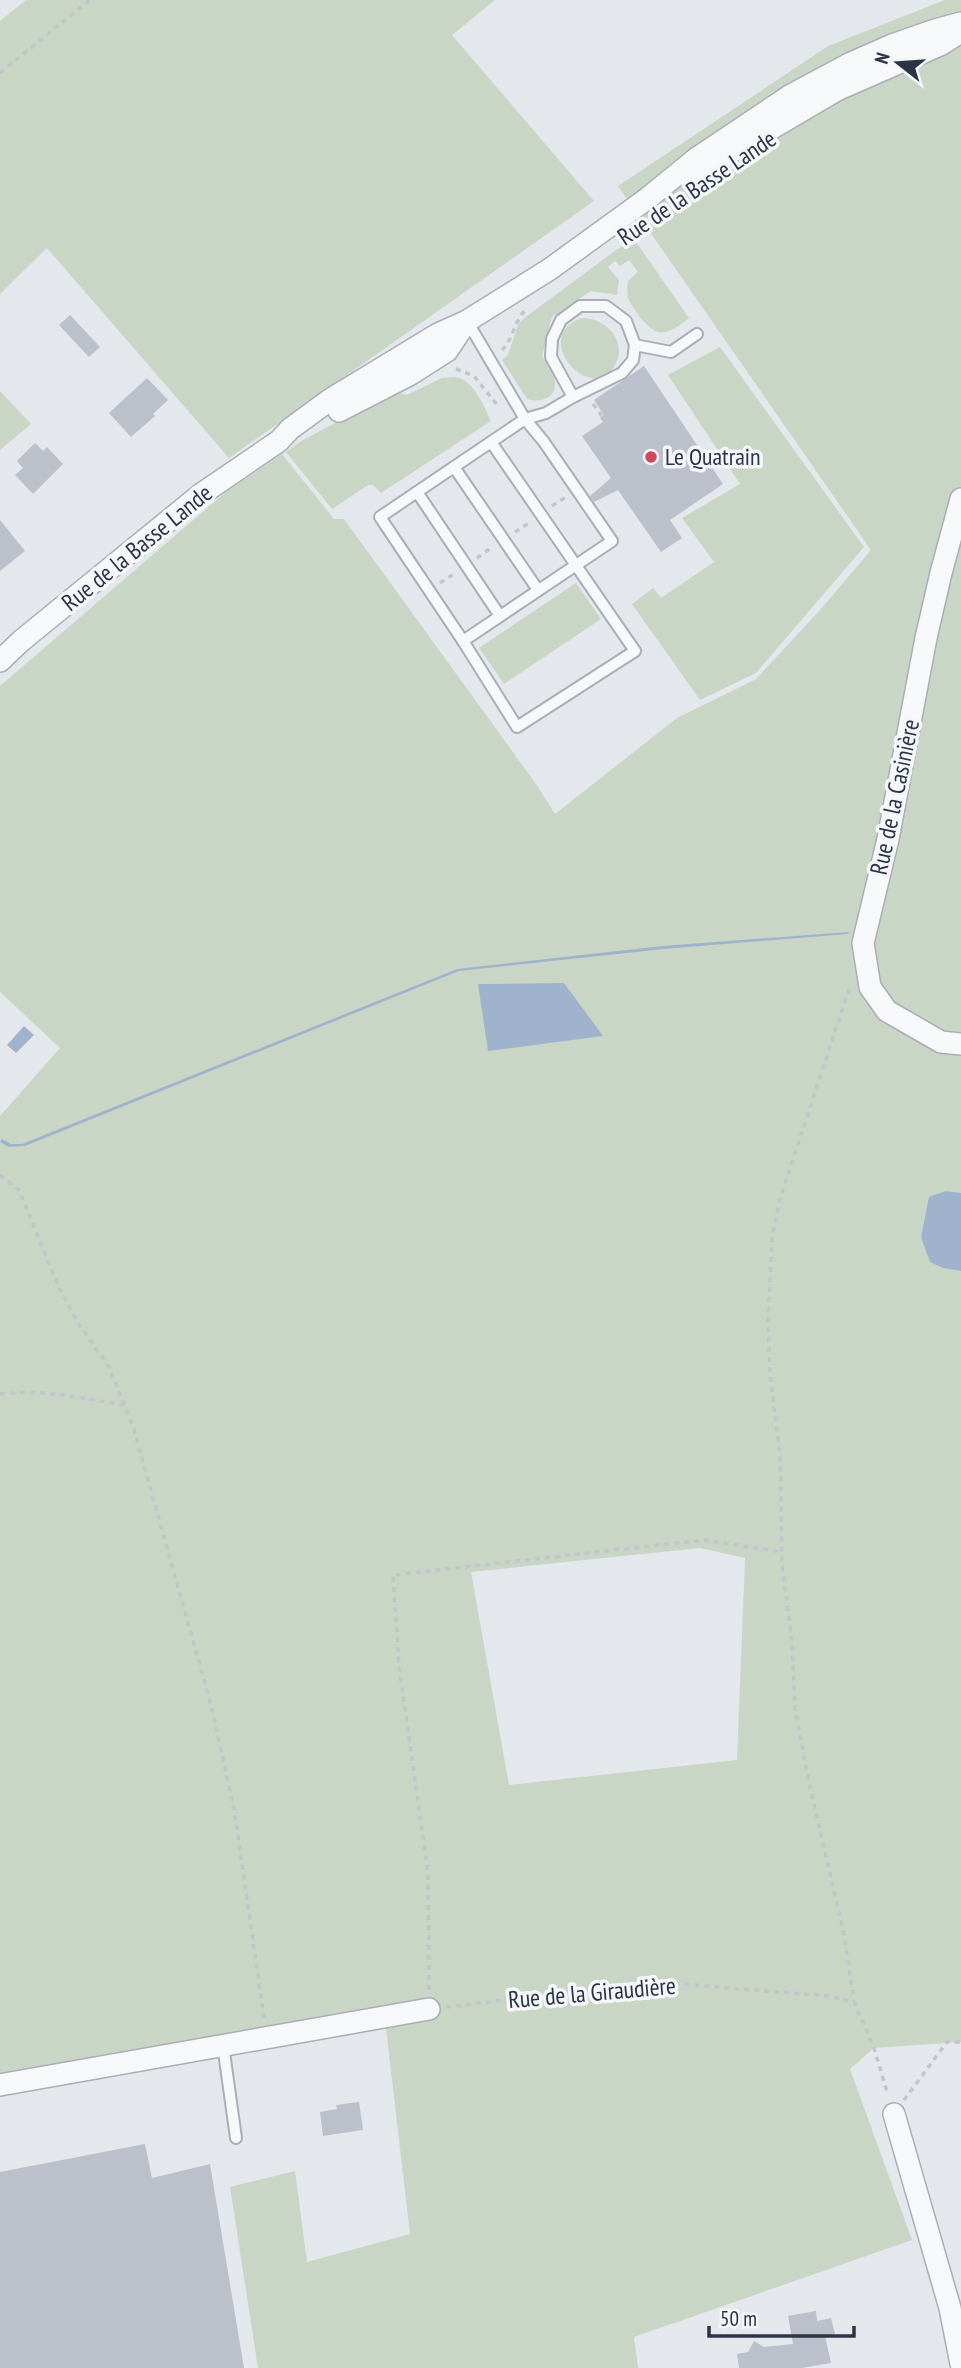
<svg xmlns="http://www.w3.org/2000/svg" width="961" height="2368" viewBox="0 0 961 2368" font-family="'PT Sans Narrow',sans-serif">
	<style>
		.green { fill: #c9d6c5; fill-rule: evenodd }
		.water { fill: #9fb4cc }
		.building { fill: #bbc0ca }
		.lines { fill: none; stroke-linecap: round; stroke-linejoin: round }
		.lane-casing { stroke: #a9aeb7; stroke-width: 14 }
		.street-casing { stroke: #a9aeb7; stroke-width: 24 }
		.path { stroke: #c2c5cb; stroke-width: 3.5; stroke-dasharray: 5 5; stroke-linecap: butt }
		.lane { stroke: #f7f8fa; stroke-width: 10 }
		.street { stroke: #f7f8fa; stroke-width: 21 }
		.poi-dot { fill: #d1495b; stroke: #f4f6f9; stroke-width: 2.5 }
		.labels { text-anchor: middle; stroke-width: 7; stroke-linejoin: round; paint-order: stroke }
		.street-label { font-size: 24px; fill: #2b3445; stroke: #f4f6f9 }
		.poi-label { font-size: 24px; fill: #2b3445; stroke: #f4f6f9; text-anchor: start }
	</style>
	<rect width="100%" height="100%" fill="#e4e7ec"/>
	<g class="green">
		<polygon points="26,0 495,0 452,35 594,201 229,458 47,248 0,294 0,21"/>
		<path d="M945,0H961V2042L874,2048L850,2069L912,2240L634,2337L638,2368H258L230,2187L295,2171L307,2262L410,2234L386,2028L0,2095V1116L60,1048L0,992V686L227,491L282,454L334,519H344L536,784L555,814L677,718L756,679L820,610L871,550L618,186L828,46ZM700,1548L745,1558L737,1760L509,1785L471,1572Z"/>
		<path d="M634,239L689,318C680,325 670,334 658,332C647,329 632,308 628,298C627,293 627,286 628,281L638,272L629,260L620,266L615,261L608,267L619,280L617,295L591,291L552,317L542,356C547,364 555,373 555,382C557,399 539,403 527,399L502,360L508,355L518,325L523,319L616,250Z"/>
		<path d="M582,318C607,318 629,343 614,367C589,405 529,336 582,318Z"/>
		<polygon points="720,347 864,547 756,673 700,700 632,604 653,588 661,598 714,562 682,518 740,484 668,375"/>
		<path d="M455,377C474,380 483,405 491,421L381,493L373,485H368L332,509L286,452L303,440L394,392L407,395L442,378Z"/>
		<polygon points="0,391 31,424 0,450"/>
		<polygon points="576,583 601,619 504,684 479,648"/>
	</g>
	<g class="water">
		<polygon points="849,932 848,934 664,949 459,971 25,1146 9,1147 0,1142 2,1139 11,1144 22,1144 457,969 662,946"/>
		<polygon points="564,983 603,1036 488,1051 478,984"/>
		<polygon points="24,1026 34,1035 16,1053 7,1045"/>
		<polygon points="946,1191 961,1193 961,1271 943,1268 930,1262 921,1237 929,1197"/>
	</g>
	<g class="building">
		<polygon points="70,315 100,347 89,357 59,325"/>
		<polygon points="644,366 723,484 670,520 682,538 661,552 618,490 594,502 590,496 611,478 582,436 603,422 600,418 604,415 594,400"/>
		<polygon points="147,378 168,400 153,414 155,416 131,437 109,413"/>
		<polygon points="35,443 43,451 47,447 63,464 33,494 15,475 23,468 17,461"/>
		<polygon points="0,520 25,551 0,571"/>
		<polygon points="359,2102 363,2130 323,2136 320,2112 337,2109 336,2105"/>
		<polygon points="145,2144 152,2178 210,2164 244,2368 0,2368 0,2172"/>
		<polygon points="816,2311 817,2321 831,2318 835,2334 825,2336 831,2363 802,2368 739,2368 737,2354 748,2352 754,2341 764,2347 793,2344 788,2316"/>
	</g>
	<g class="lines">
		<defs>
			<g id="lane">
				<polyline points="467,321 525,419 546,413 573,397"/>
				<polyline points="635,345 633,360 622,373 573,397 551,357 552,339 561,320 580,306 606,306 626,321 635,345 671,352 697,334"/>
				<polygon points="525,419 544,442 612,541 463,641 380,517"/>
				<polyline points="454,467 538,590"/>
				<polyline points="417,492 500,616"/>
				<polyline points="463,641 517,727 635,651 491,442"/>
				<polyline points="223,2045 236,2138"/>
			</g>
			<g id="street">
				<polyline points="696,173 837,90 940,45 961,32"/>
				<polyline points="339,411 411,374 447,351 467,321"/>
				<polyline points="961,499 941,573 926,638 888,839 863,943 870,987 887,1011 941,1042 961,1044"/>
				<polyline points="0,661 21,641 200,495 279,441 290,429 331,399 438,334 467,321 550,269 648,198 697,158 791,95 851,63 892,45 935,30 961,23"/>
				<polyline points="0,2085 429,2009"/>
				<polyline points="894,2114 950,2308 961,2364"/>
			</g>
		</defs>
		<use href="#lane" class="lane-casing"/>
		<use href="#street" class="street-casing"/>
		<g class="path">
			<polyline points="0,73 90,0"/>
			<polyline points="675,204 695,191"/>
			<path d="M502,350C513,339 514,322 526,309"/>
			<polyline points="456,369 474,376 498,406"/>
			<polyline points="593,404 602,416"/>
			<polyline points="552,506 566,497"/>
			<polyline points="515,532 529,523"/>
			<polyline points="477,558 491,548"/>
			<polyline points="440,583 454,574"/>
			<polyline points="849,989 779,1202 772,1238 768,1320 770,1374 780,1455 782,1566 792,1642 795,1709 808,1778 844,1934 854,2001"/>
			<polyline points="0,1175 19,1190 59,1288 78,1323 109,1367 133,1426 211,1705 234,1808 264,2018"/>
			<path d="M0,1394C41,1389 82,1398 123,1405"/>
			<polyline points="429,1990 428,1873 399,1666 393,1575 704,1540 782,1552"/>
			<polyline points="446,2007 656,1982 829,1996 854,2002 874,2048 888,2095"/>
			<polyline points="904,2100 947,2042 961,2042"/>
		</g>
		<use href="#lane" class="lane"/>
		<use href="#street" class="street"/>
	</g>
	<circle class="poi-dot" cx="651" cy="457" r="7"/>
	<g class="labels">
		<g class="street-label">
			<text transform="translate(697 188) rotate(-34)" y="8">Rue de la Basse Lande</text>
			<text transform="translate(137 548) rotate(-39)" y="8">Rue de la Basse Lande</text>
			<text transform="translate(895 797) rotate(-78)" y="8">Rue de la Casinière</text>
			<text transform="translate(592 1993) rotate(-5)" y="8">Rue de la Giraudière</text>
		</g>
		<g class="poi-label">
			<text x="665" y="465">Le Quatrain</text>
		</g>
	</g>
	<g transform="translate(898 63) rotate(287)" stroke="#f4f6f9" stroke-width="5" paint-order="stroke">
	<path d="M0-5L12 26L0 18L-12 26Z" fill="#2b3445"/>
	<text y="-10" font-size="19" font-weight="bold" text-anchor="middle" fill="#2b3445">N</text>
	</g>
	<path d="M709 2326v10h145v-10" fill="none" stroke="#2b3445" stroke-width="3.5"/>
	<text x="720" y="2326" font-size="21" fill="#2b3445" stroke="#f4f6f9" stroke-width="5" paint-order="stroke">50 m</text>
</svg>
